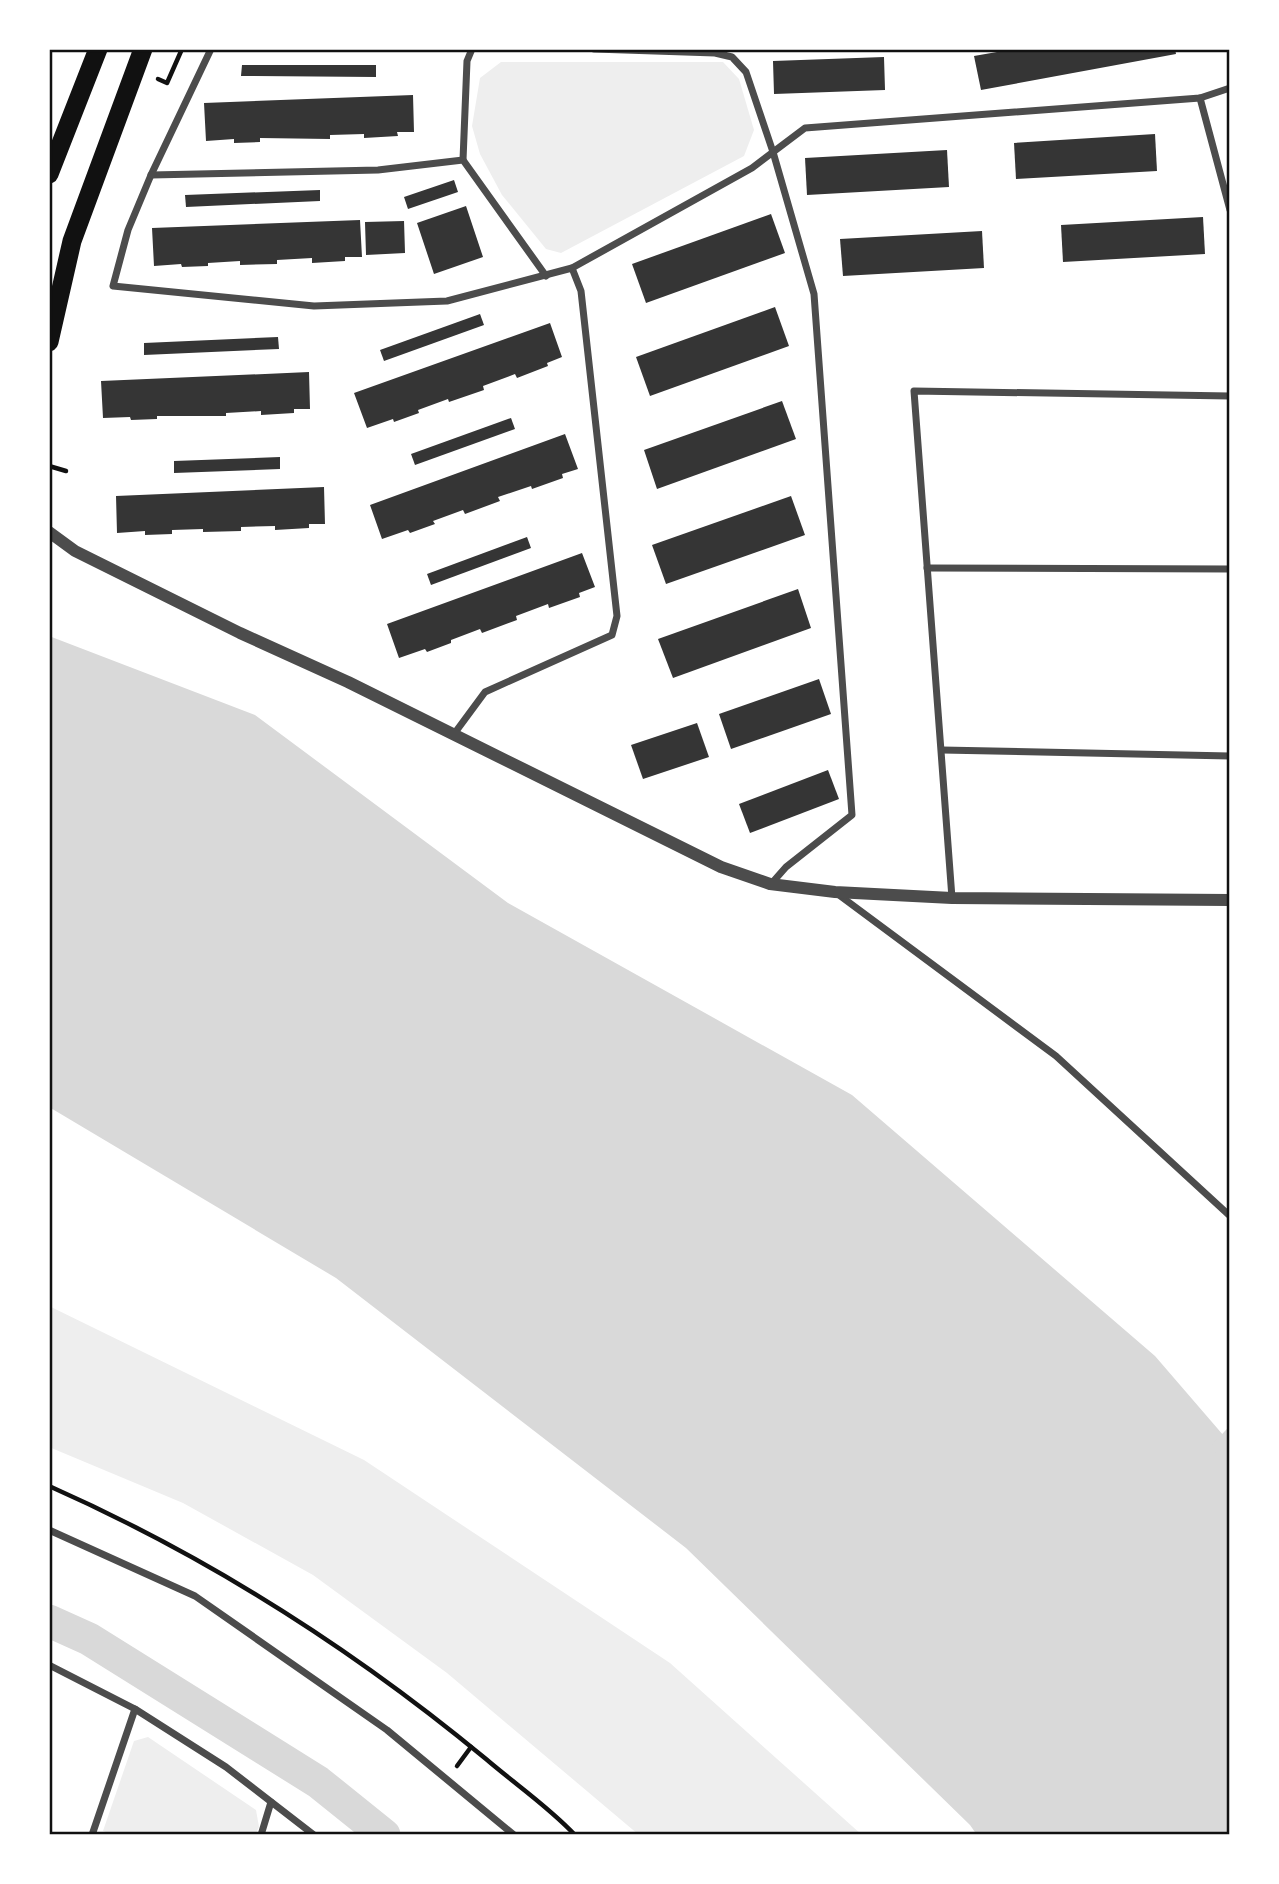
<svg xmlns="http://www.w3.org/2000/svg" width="1279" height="1884" viewBox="0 0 1279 1884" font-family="Arial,sans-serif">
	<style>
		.green { fill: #eee }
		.water { fill: #d9d9d9 }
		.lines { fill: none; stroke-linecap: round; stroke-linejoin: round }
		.stream { stroke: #d9d9d9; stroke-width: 10 }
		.canal { stroke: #d9d9d9; stroke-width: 33 }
		.building { fill: #353535 }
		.path { stroke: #111; stroke-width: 4.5 }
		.minor { stroke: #4c4c4c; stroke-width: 7 }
		.tertiary { stroke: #4c4c4c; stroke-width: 12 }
		.trunk { stroke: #111; stroke-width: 19 }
		.neatline { fill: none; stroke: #111; stroke-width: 2.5 }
	</style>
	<rect width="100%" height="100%" fill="#fff"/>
	<g class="green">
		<polygon points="501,62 723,62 739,79 754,130 744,156 561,253 546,249 502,195 480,154 472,126 480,78"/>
		<polygon points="49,1306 364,1460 670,1663 862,1835 639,1835 447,1673 313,1575 183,1503 49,1447"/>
		<polygon points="148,1737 256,1810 259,1827 255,1835 115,1835 103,1831 134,1741"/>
	</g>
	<polygon class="water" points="49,636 255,715 508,903 852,1095 1155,1356 1230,1443 1230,1835 977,1835 970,1825 686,1548 336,1278 49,1107"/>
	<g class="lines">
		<polyline class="stream" points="1216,1448 1230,1433"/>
		<polyline class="canal" points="49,1621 89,1639 318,1782 384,1835"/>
	</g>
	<g class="building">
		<polygon points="1014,49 1175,49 1176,54 981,90 974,56"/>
		<polygon points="884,57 885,90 774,94 773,61"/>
		<polygon points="242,65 376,65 376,77 241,76"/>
		<polygon points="413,95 414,132 397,132 398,136 364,138 364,134 330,135 330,139 260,138 260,142 234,143 234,139 206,141 204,103"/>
		<polygon points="1155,134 1157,171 1016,179 1014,143"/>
		<polygon points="947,150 949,187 807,195 805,158"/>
		<polygon points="454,180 458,192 408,209 404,197"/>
		<polygon points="320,190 320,201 186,207 185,195"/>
		<polygon points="466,206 483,257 434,274 417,223"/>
		<polygon points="771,214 785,253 646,303 632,264"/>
		<polygon points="1203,217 1205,254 1063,262 1061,225"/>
		<polygon points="360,220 362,257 345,257 345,261 312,263 312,258 277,260 277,264 240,265 240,261 208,263 208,266 182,267 181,264 154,266 152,228"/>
		<polygon points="404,221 405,253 366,255 365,222"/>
		<polygon points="982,231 984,268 843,276 840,239"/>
		<polygon points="775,307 789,346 650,396 636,357"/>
		<polygon points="480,314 484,325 384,361 380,350"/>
		<polygon points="550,323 562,357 547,363 548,366 517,378 515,374 483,386 484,390 449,402 448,399 418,410 419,413 394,422 393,419 367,428 354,393"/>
		<polygon points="278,337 279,349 144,355 144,343"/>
		<polygon points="309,372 310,409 294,409 294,413 261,415 261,411 226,413 226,416 157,416 157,419 131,420 130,417 103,418 101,381"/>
		<polygon points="782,401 796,439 657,489 644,450"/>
		<polygon points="511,418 515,429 415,465 411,454"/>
		<polygon points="565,434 578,469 562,474 563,478 532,489 531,486 498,497 500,501 465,514 463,510 433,521 435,524 410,533 408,530 382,539 370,505"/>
		<polygon points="280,457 280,469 174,473 174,461"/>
		<polygon points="324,487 325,524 309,524 309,528 275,530 275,526 241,527 241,531 203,532 203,529 172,530 172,534 145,535 145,531 117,533 116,496"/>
		<polygon points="791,496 805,535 666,584 652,545"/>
		<polygon points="527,537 531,548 431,585 427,574"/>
		<polygon points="582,553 595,587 579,593 580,597 549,608 548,604 516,616 517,620 482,633 480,629 451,640 451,643 427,652 425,649 399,658 387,624"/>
		<polygon points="798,589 811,628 673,678 658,639"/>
		<polygon points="819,679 831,714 731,749 719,714"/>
		<polygon points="697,723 709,757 643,779 631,745"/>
		<polygon points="828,770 839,799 750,833 739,804"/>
	</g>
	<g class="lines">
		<g class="path">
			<polyline points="158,79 167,83 182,49"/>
			<polyline points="49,466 66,471"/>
			<path d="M49,1486C207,1556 353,1649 486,1759C515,1784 549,1807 575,1835"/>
			<polyline points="457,1766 471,1747"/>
		</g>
		<g class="minor">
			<polyline points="211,49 151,175 128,230 113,286 314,306 447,301 572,268 752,168 805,128 1200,98 1230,88"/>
			<polyline points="594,49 715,53 732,57 746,72 773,152 814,294 852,815 786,867 771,884"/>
			<polyline points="1200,98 1230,210"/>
			<polyline points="463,160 467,61 472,49"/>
			<polyline points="151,175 378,170 463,160 546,276"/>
			<polyline points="927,568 1230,569"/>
			<polyline points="454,734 485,692 612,635 617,616 581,291 572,268"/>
			<polyline points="942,750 1230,756"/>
			<polyline points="839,895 1056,1056 1230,1216"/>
			<polyline points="952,898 914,391 1230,396"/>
			<polyline points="49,1530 195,1596 387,1730 514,1835"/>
			<polyline points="49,1665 135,1709 226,1767 314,1835"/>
			<polyline points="92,1835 135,1709"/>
			<polyline points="261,1835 271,1802"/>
		</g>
		<polyline class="tertiary" points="49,532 75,551 240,633 348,682 721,867 770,884 835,892 952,898 1230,900"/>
		<g class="trunk">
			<polyline points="49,174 98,49"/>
			<polyline points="49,342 72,241 143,49"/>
		</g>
	</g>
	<rect width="1279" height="1884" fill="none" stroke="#ffffff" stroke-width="102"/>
	<rect x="51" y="51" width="1177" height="1782" class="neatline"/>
</svg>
